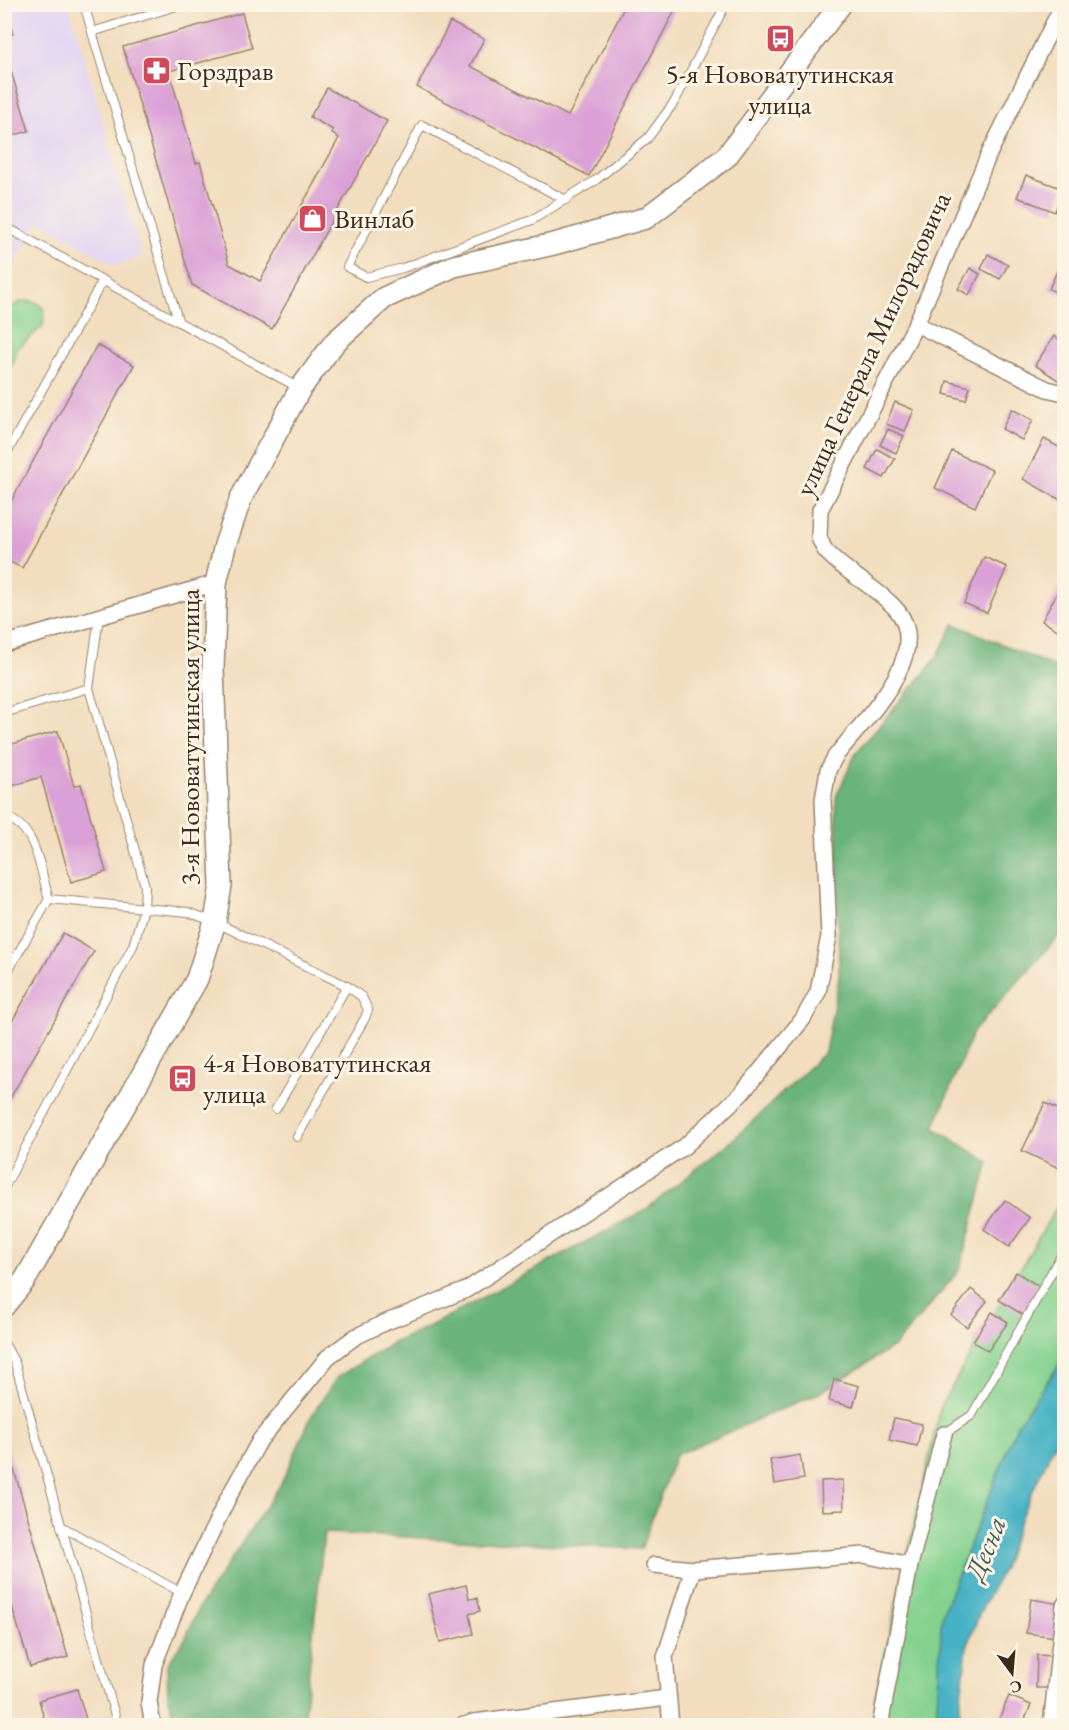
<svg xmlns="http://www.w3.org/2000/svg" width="1069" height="1730" viewBox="0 0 1069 1730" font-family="'EB Garamond',serif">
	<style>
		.built { fill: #e2d4f3 }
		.green { fill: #84d18f; stroke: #607e56; stroke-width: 1.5 }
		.forest { fill: #6bb37a; stroke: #536e4c; stroke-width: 1.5 }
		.water { fill: #47b2c5; stroke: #416e72; stroke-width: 1.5 }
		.building { fill: #daa0d7 }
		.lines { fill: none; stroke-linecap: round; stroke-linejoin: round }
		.lane-casing { stroke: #96846e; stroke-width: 10 }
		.street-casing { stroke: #96846e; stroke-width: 18 }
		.secondary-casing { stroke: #96846e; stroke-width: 24 }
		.lane { stroke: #fff; stroke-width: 8 }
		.street { stroke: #fff; stroke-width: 15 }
		.secondary { stroke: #fff; stroke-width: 21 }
		.labels { text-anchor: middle; stroke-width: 6; stroke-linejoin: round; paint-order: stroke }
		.poi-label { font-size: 27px; fill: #3b2a1e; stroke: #fcf5e5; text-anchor: start }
		.street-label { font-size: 27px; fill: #3b2a1e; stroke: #fcf5e5 }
		.water-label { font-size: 28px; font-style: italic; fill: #3f5a58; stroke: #fcf5e5 }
	</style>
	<rect width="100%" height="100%" fill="#fcf5e5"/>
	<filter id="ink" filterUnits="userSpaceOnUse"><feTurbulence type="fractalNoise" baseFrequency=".0167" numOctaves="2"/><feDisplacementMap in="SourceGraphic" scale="12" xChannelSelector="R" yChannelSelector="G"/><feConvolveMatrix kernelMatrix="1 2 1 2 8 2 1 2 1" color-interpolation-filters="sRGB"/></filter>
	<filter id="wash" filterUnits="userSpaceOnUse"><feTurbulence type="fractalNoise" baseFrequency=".008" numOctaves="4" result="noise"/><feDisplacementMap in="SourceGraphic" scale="24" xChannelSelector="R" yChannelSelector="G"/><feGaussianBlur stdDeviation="1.35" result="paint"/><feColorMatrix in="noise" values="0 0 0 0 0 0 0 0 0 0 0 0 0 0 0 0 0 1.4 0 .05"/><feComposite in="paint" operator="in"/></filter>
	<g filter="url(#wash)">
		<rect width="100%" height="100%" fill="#f2ddbe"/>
		<polygon class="built" points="5,5 69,5 142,257 114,265 39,220 5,282"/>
		<g class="green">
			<polygon points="31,301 39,304 44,310 43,326 18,348 12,365 5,368 5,311 21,302"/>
			<polygon points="1064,1194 1064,1358 1018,1423 942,1615 936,1725 875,1726 875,1698 941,1405"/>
		</g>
		<polygon class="forest" points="954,624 1064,671 1064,930 973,1032 934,1128 989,1162 959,1271 895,1346 819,1393 675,1455 641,1549 324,1533 303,1725 177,1725 168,1699 167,1665 185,1639 199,1607 281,1484 312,1415 337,1377 393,1343 430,1326 645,1210 734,1139 825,1052 839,978 836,797 856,753 936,659"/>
		<polygon class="water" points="1064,1358 1064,1423 1022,1514 1003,1568 980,1612 967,1647 960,1705 961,1725 936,1725 942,1615 1018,1423"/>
		<g id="blocks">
			<g class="building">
				<polygon points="626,4 678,4 589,176 417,87 450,22 484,39 470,66 568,116"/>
				<polygon points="4,9 13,34 4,37"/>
				<polygon points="242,13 252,48 169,71 196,163 200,162 229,264 260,281 339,138 331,133 333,130 310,117 327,88 387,121 272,329 192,285 123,47"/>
				<polygon points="7,58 29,131 4,138 4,59"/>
				<polygon points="1026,175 1063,189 1055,212 1017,197"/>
				<polygon points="988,254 1008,265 1000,279 981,269"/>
				<polygon points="1064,255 1064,296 1049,289"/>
				<polygon points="970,268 980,274 969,295 958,289"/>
				<polygon points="1054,336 1064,343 1064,384 1035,365"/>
				<polygon points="97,345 134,365 22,568 4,559 4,514"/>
				<polygon points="947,381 970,387 966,400 944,394"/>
				<polygon points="895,402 914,410 905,431 886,424"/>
				<polygon points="1012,409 1033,420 1022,440 1002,429"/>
				<polygon points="888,429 904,436 896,453 880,445"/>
				<polygon points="1044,439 1064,450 1064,502 1023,479"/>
				<polygon points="877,449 895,459 884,478 867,469"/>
				<polygon points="952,451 992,470 975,507 935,488"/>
				<polygon points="984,557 1007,567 987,613 964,603"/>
				<polygon points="1064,580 1064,634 1042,621"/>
				<polygon points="58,731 74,786 81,784 106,872 71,882 41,777 5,788 5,746"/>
				<polygon points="63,933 94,951 4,1109 4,1035"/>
				<polygon points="1045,1103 1064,1112 1064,1161 1061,1169 1022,1151"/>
				<polygon points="1005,1200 1030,1218 1009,1247 984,1229"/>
				<polygon points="1016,1272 1040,1287 1023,1315 999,1300"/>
				<polygon points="971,1289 987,1301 967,1327 951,1315"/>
				<polygon points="992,1312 1008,1322 988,1351 973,1341"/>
				<polygon points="834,1379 859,1386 853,1407 829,1401"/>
				<polygon points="894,1418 922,1424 917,1446 889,1440"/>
				<polygon points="4,1435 68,1657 30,1667 4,1580"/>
				<polygon points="800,1455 804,1479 775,1484 770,1460"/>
				<polygon points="843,1480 844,1510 822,1511 821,1481"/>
				<polygon points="466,1585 469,1599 477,1598 480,1611 469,1614 473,1634 440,1642 428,1594"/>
				<polygon points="1031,1599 1061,1604 1055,1637 1026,1633"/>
				<polygon points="1037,1655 1053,1656 1052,1688 1036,1688"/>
				<polygon points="77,1689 88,1726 46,1726 39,1700"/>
				<polygon points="1009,1696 1031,1705 1022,1726 999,1719"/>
			</g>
		</g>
	</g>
	<g filter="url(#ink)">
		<use href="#blocks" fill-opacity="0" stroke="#96846e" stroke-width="1.5"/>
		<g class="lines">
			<defs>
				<g id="lane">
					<polyline points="84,4 92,32 183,4"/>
					<polyline points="92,32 178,320"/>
					<polyline points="566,200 422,125 347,267 366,277 403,268 532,220 596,180 648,138 675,101 726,4"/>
					<polyline points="4,226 299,388"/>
					<polyline points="4,458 103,280"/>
					<polyline points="89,688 99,617"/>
					<polyline points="4,713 89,688 145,886 144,908 133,946 4,1188"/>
					<path d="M4,817C37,825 40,871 49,899L4,978"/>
					<polyline points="49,899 188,912 215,922 347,986 362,997 368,1010 365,1018 297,1137"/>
					<polyline points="276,1109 347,986"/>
					<polyline points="4,1343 15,1363 118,1726"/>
					<polyline points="944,1434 972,1415 1064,1250"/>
					<polyline points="61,1526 182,1593"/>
				</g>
				<g id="street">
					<polyline points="916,324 1047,389 1064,393"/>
					<polyline points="4,644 216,583"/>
					<polyline points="654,1565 693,1569 864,1555 910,1565"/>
					<path d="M153,1726L149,1702L154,1665L182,1593L228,1498L260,1440L328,1357L355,1337L384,1323L466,1290L685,1146L741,1094L803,1019L818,992L829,936L823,800L828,770L835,757C860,723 937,653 895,608C875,586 845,573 825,550L819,538L820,510L916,324L989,154L1063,4"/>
					<polyline points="461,1726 474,1722 667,1698"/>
					<polyline points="671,1726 665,1657 693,1569"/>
					<polyline points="880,1726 910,1565 944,1434"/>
					<polyline points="1051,1726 1064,1605"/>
				</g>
				<polyline id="secondary" points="4,1306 25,1280 197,979 215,922 221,885 213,669 216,583 225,545 241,498 300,389 335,342 384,298 454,266 554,244 646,218 726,157 841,4"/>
			</defs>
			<use href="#lane" class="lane-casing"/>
			<use href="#street" class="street-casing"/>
			<use href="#secondary" class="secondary-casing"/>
			<use href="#lane" class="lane"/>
			<use href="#street" class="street"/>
			<use href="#secondary" class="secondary"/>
		</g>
	</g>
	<defs>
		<symbol id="bus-square" viewBox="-11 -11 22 22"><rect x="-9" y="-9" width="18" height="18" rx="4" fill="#d1495b" stroke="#fcf5e5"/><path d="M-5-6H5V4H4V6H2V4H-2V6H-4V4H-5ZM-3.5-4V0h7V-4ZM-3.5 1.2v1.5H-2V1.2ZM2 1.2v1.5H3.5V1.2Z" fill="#fff"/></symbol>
		<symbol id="pharmacy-square" viewBox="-11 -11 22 22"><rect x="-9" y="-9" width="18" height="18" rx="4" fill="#d1495b" stroke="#fcf5e5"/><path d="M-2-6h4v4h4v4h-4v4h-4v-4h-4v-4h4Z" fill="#fff"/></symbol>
		<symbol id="shop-square" viewBox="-11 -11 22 22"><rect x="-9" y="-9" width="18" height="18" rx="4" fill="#d1495b" stroke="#fcf5e5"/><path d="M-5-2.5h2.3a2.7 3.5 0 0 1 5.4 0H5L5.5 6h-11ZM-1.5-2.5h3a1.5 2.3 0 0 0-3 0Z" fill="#fff"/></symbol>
	</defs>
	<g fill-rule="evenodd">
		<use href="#bus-square" x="764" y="22" width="33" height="33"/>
		<use href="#pharmacy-square" x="140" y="54" width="33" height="33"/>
		<use href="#shop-square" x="296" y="202" width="33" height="33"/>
		<use href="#bus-square" x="166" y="1062" width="33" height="33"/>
	</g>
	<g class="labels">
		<g class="poi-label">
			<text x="177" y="80">Горздрав</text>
			<text x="780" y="83" text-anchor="middle">5-я Нововатутинская<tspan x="780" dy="31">улица</tspan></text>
			<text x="334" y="228">Винлаб</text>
			<text x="203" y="1072">4-я Нововатутинская<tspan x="203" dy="31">улица</tspan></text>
		</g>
		<g class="street-label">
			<text transform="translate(873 344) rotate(-65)" y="9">улица Генерала Милорадовича</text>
			<text transform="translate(190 737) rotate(-90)" y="9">3-я Нововатутинская улица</text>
		</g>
		<g class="water-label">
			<text transform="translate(985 1548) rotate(-68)" y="10">Десна</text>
		</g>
	</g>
	<rect width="1069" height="1730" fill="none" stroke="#fcf5e5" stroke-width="24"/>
	<g transform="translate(1012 1673) rotate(164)" stroke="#fcf5e5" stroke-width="4.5" paint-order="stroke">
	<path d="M0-4.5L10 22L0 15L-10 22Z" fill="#3b2a1e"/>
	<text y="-9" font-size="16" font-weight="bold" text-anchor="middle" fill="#3b2a1e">С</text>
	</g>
</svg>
